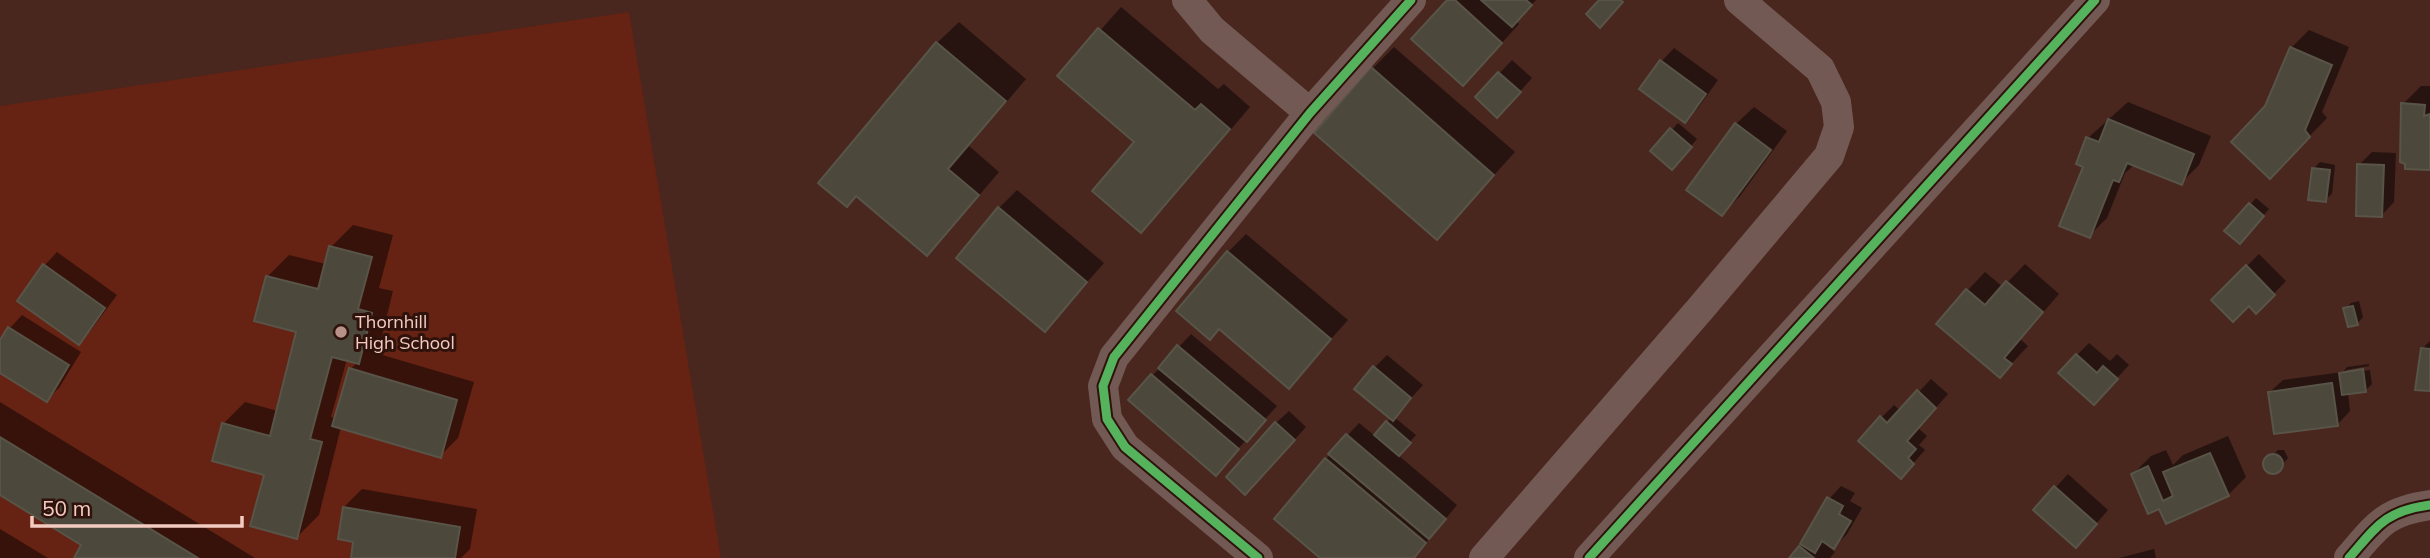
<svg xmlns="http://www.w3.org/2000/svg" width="2430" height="558" viewBox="0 0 2430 558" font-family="Mulish,sans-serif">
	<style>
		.built { fill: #662313 }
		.shadow { fill: #0007; fill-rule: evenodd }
		.building { fill: #4c483c; stroke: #585448; stroke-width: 2 }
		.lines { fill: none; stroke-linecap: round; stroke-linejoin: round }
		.minor { stroke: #735953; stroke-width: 30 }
		.cycleway-casing { stroke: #2e120b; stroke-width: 13 }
		.cycleway { stroke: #56b35d; stroke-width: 9 }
		.poi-dot { fill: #b89188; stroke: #2e120b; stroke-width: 2.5 }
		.labels { text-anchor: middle; stroke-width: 6; stroke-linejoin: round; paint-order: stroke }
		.poi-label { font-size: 18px; fill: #f3cbc1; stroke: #2e120b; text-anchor: start }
	</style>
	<rect width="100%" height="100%" fill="#49261e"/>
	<polygon class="built" points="629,12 721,558 0,558 0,106"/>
	<g class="shadow">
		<polygon points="1449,0 1536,0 1516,21 1519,24 1481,66"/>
		<polygon points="1121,7 1218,89 1224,84 1250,107 1163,209 1141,231 1137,142 1060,76"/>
		<polygon points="959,22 1026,79 969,146 999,172 948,232 927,253 937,43"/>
		<polygon points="2309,30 2349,47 2322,112 2327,118 2288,158 2266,107 2291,48"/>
		<polygon points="1394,47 1515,152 1437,238 1372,69"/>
		<polygon points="1674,48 1718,80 1698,108 1685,120 1642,88 1662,61"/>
		<polygon points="1512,60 1532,78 1510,103 1477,97"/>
		<polygon points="2421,86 2430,86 2430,168 2403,104"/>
		<polygon points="2128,102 2211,136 2199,165 2181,183 2135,164 2125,173 2107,218 2089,236 2088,138"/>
		<polygon points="1754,107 1787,131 1740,196 1722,214 1736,124"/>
		<polygon points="1678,123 1697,139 1678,161 1653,151"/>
		<polygon points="2372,152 2396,153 2394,202 2382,215 2359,165"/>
		<polygon points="2320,162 2335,165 2332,194 2325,200 2313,169"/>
		<polygon points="1017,190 1104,263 1045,330 999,208"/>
		<polygon points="2256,198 2269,209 2246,236 2227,231"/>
		<path d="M353,225L393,235L379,288L393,291L381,340L369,351L474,382L458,438L440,456L341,427L319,515L297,537L266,473L223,424L245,402L278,411L298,330L267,277L289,255L326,264L331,247ZM347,359L358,361L351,369L336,418L331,417Z"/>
		<polygon points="1246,234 1348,320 1289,386 1228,252"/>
		<polygon points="57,252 117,295 91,330 79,343 19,300 45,265"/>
		<polygon points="2259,254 2286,281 2256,312 2249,304 2213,300"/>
		<polygon points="2025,264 2059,294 2020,339 2028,346 2000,376 1968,290 1985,272 2003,287"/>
		<polygon points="2359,301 2363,317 2357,324 2345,309 2351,303"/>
		<polygon points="22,315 81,352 59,388 46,400 0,371 0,343 10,328"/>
		<polygon points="1191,334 1277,406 1216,473 1130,400"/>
		<polygon points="2430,341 2430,390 2422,349"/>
		<polygon points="2089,343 2110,361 2117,354 2129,365 2106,390 2077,355"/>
		<polygon points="1387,355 1423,385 1394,417 1416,435 1398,455 1457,505 1413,558 1323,558 1326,459 1359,423 1375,436 1391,418 1374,368"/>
		<polygon points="2369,364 2369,366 2346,370 2346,374 2370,370 2372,384 2366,390 2348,393 2350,411 2338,424 2270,392 2283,380 2343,372 2347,367"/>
		<polygon points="1931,379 1948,394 1918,428 1927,436 1919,445 1925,450 1901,477 1881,418 1894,405 1901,411"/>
		<polygon points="0,402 255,558 76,558 84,544 0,493"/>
		<polygon points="1289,411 1306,427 1258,480 1276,423"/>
		<polygon points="2228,436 2246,477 2228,495 2160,506 2133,474 2151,456 2166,450 2173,465 2183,455"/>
		<polygon points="2278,450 2284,450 2288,458 2278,470 2273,472 2266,466 2266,461"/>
		<polygon points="2068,474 2108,510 2088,533 2035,510"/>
		<polygon points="1841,486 1855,493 1850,501 1862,508 1847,534 1834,547 1826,542 1825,544 1835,552 1830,558 1791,558 1803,544 1829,499"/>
		<polygon points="362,489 477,509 470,549 461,558 353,558 355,541 344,507"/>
		<polygon points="0,529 48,558 0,558"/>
		<polygon points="2154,549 2156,558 2119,558"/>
	</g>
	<g class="building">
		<polygon points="1447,0 1455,0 1502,43 1463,86 1411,39"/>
		<polygon points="1481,0 1526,0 1532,5 1512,27"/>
		<polygon points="1599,0 1620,0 1623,2 1600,28 1586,14"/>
		<polygon points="1098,28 1195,110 1201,104 1230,129 1141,233 1092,191 1134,142 1057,76"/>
		<polygon points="936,42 1006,101 948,169 979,195 927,256 856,196 847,207 818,183"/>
		<polygon points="2290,47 2332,65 2305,130 2310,137 2270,179 2231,142 2265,106"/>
		<polygon points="1660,60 1706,94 1685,123 1639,89"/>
		<polygon points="1371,67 1494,175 1437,240 1314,133"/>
		<polygon points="1498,72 1521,92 1497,118 1475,97"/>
		<polygon points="2401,103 2425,105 2424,116 2430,114 2430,170 2405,169 2405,164 2400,162"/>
		<polygon points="2108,119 2194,154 2182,185 2127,163 2119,182 2113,180 2090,238 2059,226 2083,167 2076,164 2086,137 2099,142"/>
		<polygon points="1735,123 1771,150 1722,216 1686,190"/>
		<polygon points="1670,128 1692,147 1672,170 1650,151"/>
		<polygon points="2357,164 2384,165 2382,217 2356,216"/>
		<polygon points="2312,168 2330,170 2326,202 2308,200"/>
		<polygon points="2249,203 2264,216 2240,244 2224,231"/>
		<polygon points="998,207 1087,282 1045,332 956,258"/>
		<polygon points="329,246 372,257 358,309 372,313 359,364 332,357 310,439 322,442 297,539 250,526 264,475 212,461 222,423 270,436 296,332 254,321 266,276 318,289"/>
		<polygon points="1227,251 1331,339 1289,389 1219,329 1210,340 1176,311"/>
		<polygon points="43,264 105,308 79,345 17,301"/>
		<polygon points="2246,265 2275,295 2256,314 2249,306 2233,322 2211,300"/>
		<polygon points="2006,281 2043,312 2004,358 2012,364 2000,378 1936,324 1966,289 1985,305"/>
		<polygon points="2353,306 2358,325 2348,327 2343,308"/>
		<polygon points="8,327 69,365 47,402 0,373 0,340"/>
		<polygon points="1177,345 1266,420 1247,442 1158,368"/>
		<polygon points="2421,348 2430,349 2430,391 2415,390"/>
		<polygon points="2076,354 2097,373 2103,366 2118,379 2094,405 2058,373"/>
		<polygon points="1373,366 1411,398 1393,421 1354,389"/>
		<polygon points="349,368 457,400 441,458 332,426"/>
		<polygon points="2363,369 2366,392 2342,395 2339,373"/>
		<polygon points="1151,374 1239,449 1216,476 1128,400"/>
		<polygon points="2332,383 2338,426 2274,434 2268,392"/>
		<polygon points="1917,390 1936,408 1907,441 1916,449 1908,458 1914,464 1901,479 1858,441 1880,416 1887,423"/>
		<polygon points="1386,421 1411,443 1399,456 1374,435"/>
		<polygon points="1275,422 1295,440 1245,495 1226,477"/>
		<polygon points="1346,434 1446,519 1429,539 1328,454"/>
		<polygon points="0,437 198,558 74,558 81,545 0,495"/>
		<polygon points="2210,453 2229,496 2166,524 2159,509 2148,514 2131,474 2148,466 2163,501 2173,496 2163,472"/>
		<circle cx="2273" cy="464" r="10"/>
		<polygon points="1325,458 1426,543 1414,558 1320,558 1274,519"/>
		<polygon points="2054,486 2097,524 2076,548 2033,510"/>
		<polygon points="1827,497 1843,506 1839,514 1851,521 1834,549 1822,541 1815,553 1800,544"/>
		<polygon points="343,507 460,527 455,558 351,558 353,542 338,539"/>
		<polygon points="1799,546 1814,558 1789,558"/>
	</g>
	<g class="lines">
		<g class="minor">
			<polyline points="1187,0 1212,30 1310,113"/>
			<polyline points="1258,558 1125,447 1107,419 1103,386 1114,357 1310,113 1411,0"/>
			<polyline points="1484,558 1701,308 1829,156 1839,127 1836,102 1820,69 1739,0"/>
			<polyline points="1589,558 2095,0"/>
			<path d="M2349,558C2377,526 2385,511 2430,505"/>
		</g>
		<defs>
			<g id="cycleway">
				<polyline points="1258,558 1125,447 1107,419 1103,386 1114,357 1310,113 1411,0"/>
				<polyline points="1589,558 2095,0"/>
				<path d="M2349,558C2377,526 2385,511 2430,505"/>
			</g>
		</defs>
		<use href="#cycleway" class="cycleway-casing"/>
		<use href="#cycleway" class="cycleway"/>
	</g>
	<circle class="poi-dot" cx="341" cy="332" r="7"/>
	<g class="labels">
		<g class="poi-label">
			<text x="355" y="328">Thornhill<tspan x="355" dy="21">High School</tspan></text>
		</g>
	</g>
	<path d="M32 516v10h210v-10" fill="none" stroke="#f3cbc1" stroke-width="3.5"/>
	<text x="42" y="516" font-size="21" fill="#f3cbc1" stroke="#2e120b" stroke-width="5" paint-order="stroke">50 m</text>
</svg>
